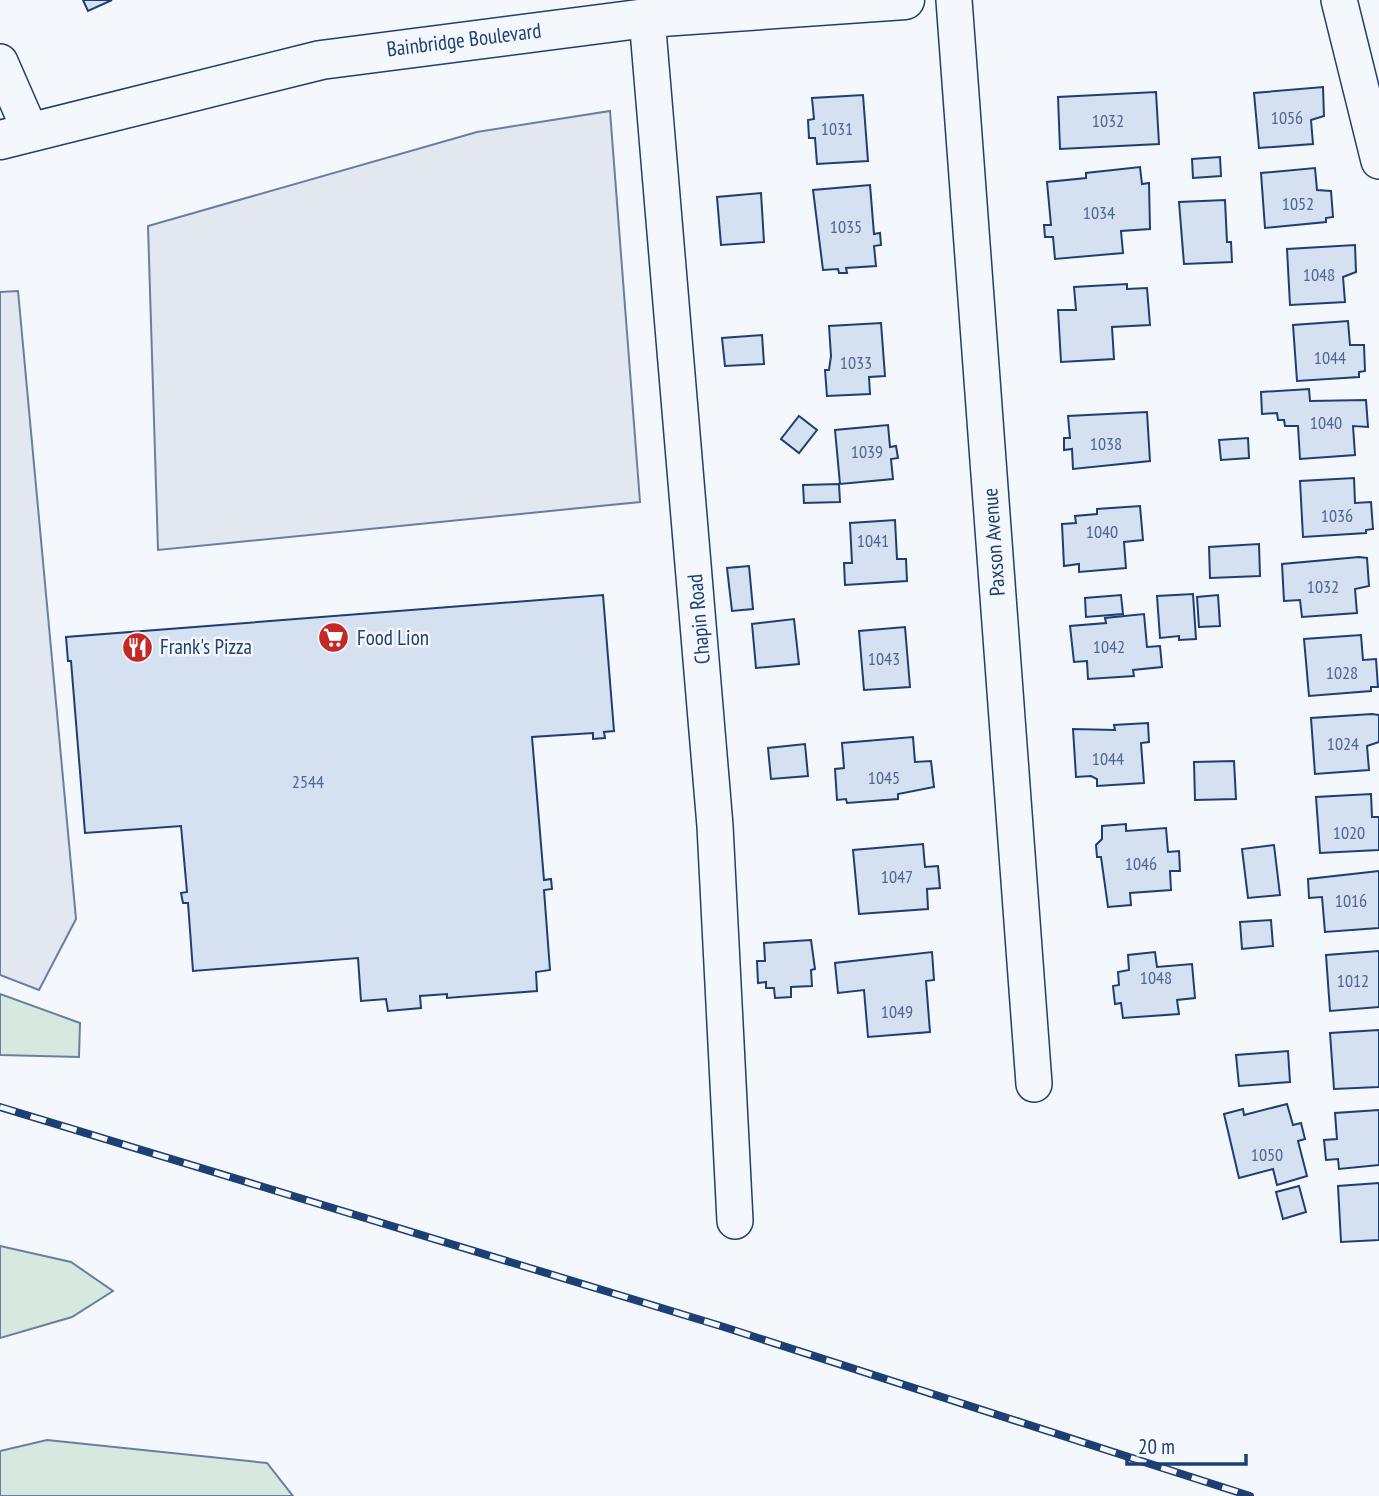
<svg xmlns="http://www.w3.org/2000/svg" width="1379" height="1496" viewBox="0 0 1379 1496" font-family="'PT Sans Narrow',sans-serif">
	<style>
		.green { fill: #d7e8df; stroke: #687fa3; stroke-width: 2 }
		.parking { fill: #e3e8f0; stroke: #687fa3; stroke-width: 2 }
		.building { fill: #d5e0f0; stroke: #1d3f73; stroke-width: 2 }
		.lines { fill: none; stroke-linecap: round; stroke-linejoin: round }
		.street-casing { stroke: #1d3f73; stroke-width: 38 }
		.primary-casing { stroke: #1d3f73; stroke-width: 41 }
		.street { stroke: #f4f7fb; stroke-width: 35 }
		.primary { stroke: #f4f7fb; stroke-width: 38 }
		.rail-casing { stroke: #1d3f73; stroke-width: 8 }
		.rail { stroke: #f4f7fb; stroke-width: 5; stroke-dasharray: 16; stroke-linecap: butt }
		.labels { text-anchor: middle; stroke-width: 5; stroke-linejoin: round; paint-order: stroke }
		.number-label { font-size: 18px; fill: #4b6792 }
		.street-label { font-size: 21px; fill: #1d3f73; stroke: #f4f7fb }
		.poi-label { font-size: 21px; fill: #1d3f73; stroke: #f4f7fb; text-anchor: start }
	</style>
	<rect width="100%" height="100%" fill="#f4f7fb"/>
	<g class="green">
		<polygon points="0,994 80,1023 79,1057 0,1055"/>
		<polygon points="0,1246 71,1262 113,1291 72,1317 0,1338"/>
		<polygon points="47,1440 267,1463 293,1496 0,1496 0,1451"/>
	</g>
	<g class="parking">
		<polygon points="610,111 640,502 158,550 148,226 477,132"/>
		<polygon points="18,291 76,919 39,990 0,975 0,292"/>
	</g>
	<g class="building">
		<polygon points="83,0 112,0 88,11"/>
		<polygon points="1323,87 1324,116 1311,120 1313,144 1259,148 1254,93"/>
		<polygon points="1156,92 1159,144 1060,149 1058,97"/>
		<polygon points="863,95 868,161 817,164 815,138 809,138 808,120 814,119 812,98"/>
		<polygon points="1220,157 1221,176 1193,178 1192,159"/>
		<polygon points="1140,167 1142,184 1149,183 1150,229 1121,231 1123,253 1055,259 1053,237 1045,237 1044,225 1051,225 1047,182 1086,178 1086,173"/>
		<polygon points="1315,168 1317,190 1331,191 1333,217 1326,218 1326,222 1265,228 1261,173"/>
		<polygon points="870,185 874,234 880,233 881,245 874,246 876,266 846,268 847,273 839,273 838,269 823,270 813,190"/>
		<polygon points="761,193 764,242 721,245 717,197"/>
		<polygon points="1225,200 1227,242 1231,242 1232,262 1184,264 1179,202"/>
		<polygon points="1355,245 1356,272 1343,277 1345,302 1290,305 1287,249"/>
		<polygon points="1127,284 1127,289 1147,288 1150,325 1112,327 1114,359 1061,362 1058,310 1076,310 1074,287"/>
		<polygon points="1348,321 1350,345 1364,345 1365,371 1359,372 1359,377 1297,381 1293,325"/>
		<polygon points="881,323 885,376 869,377 870,394 827,396 825,370 829,370 831,356 829,326"/>
		<polygon points="762,335 764,364 725,366 722,338"/>
		<polygon points="1309,389 1310,401 1366,400 1368,427 1353,426 1355,455 1300,459 1298,426 1285,426 1284,420 1278,420 1277,413 1262,414 1261,392"/>
		<polygon points="1147,412 1150,461 1073,469 1072,449 1064,450 1064,438 1070,438 1068,416"/>
		<polygon points="799,416 817,430 799,453 781,439"/>
		<polygon points="888,425 890,447 896,446 898,458 891,459 893,479 840,484 835,430"/>
		<polygon points="1248,438 1249,458 1221,460 1219,440"/>
		<polygon points="1354,478 1355,503 1371,502 1373,529 1366,530 1366,533 1303,537 1300,481"/>
		<polygon points="839,484 840,502 804,503 803,485"/>
		<polygon points="1140,506 1143,540 1124,542 1126,568 1079,572 1079,564 1064,566 1062,524 1076,523 1075,516 1097,514 1097,509"/>
		<polygon points="895,520 897,559 906,559 907,581 845,585 844,563 852,563 850,523"/>
		<polygon points="1259,544 1260,576 1210,578 1209,547"/>
		<polygon points="1359,557 1367,558 1369,586 1355,589 1357,613 1302,617 1300,600 1284,601 1282,564"/>
		<polygon points="749,566 753,609 732,611 727,568"/>
		<polygon points="1193,594 1196,639 1179,640 1179,636 1160,638 1157,596"/>
		<polygon points="603,595 614,731 604,732 605,738 593,739 593,733 532,737 544,880 551,879 552,889 544,890 550,970 536,972 537,991 447,998 447,994 420,996 421,1008 388,1011 386,999 361,1001 358,958 193,971 188,903 183,903 181,893 187,892 181,826 85,833 71,661 68,661 66,637"/>
		<polygon points="1121,595 1123,614 1086,617 1085,598"/>
		<polygon points="1218,595 1220,626 1199,627 1197,597"/>
		<polygon points="1144,614 1147,647 1160,646 1162,667 1133,670 1134,676 1088,679 1087,661 1074,662 1070,626 1106,623 1105,618"/>
		<polygon points="794,619 799,664 756,668 752,624"/>
		<polygon points="905,627 910,687 864,690 859,631"/>
		<polygon points="1361,635 1363,660 1376,659 1378,687 1371,687 1371,691 1309,696 1304,639"/>
		<polygon points="1372,714 1379,715 1379,742 1367,746 1369,770 1315,774 1311,718"/>
		<polygon points="1148,723 1149,742 1141,743 1144,783 1097,786 1097,779 1091,776 1076,777 1073,729 1115,730 1114,725"/>
		<polygon points="913,737 915,762 931,761 934,787 898,794 898,799 847,803 846,799 837,800 835,769 844,768 842,743"/>
		<polygon points="805,744 808,776 771,779 768,748"/>
		<polygon points="1234,761 1236,799 1195,800 1194,762"/>
		<polygon points="1371,794 1372,817 1379,817 1379,850 1320,853 1316,797"/>
		<polygon points="1126,824 1126,831 1166,828 1168,852 1179,851 1180,871 1170,871 1171,890 1130,893 1131,905 1108,907 1101,857 1097,857 1096,845 1102,839 1102,826"/>
		<polygon points="923,844 925,867 938,866 940,888 927,889 928,909 859,914 853,850"/>
		<polygon points="1274,845 1280,895 1248,898 1242,849"/>
		<polygon points="1379,871 1379,928 1325,932 1322,897 1309,898 1308,879"/>
		<polygon points="1271,920 1273,946 1242,949 1240,922"/>
		<polygon points="811,940 815,969 811,970 812,986 791,987 791,997 775,998 774,988 766,988 766,982 758,983 757,961 765,961 764,943"/>
		<polygon points="1379,951 1379,1007 1330,1011 1326,955"/>
		<polygon points="932,952 934,980 926,981 930,1032 868,1037 864,990 838,993 835,963"/>
		<polygon points="1155,952 1157,967 1192,964 1195,998 1177,1000 1179,1014 1123,1018 1121,1003 1115,1004 1113,986 1119,985 1118,972 1129,970 1128,955"/>
		<polygon points="1379,1030 1379,1087 1334,1089 1330,1033"/>
		<polygon points="1288,1051 1290,1082 1239,1086 1236,1055"/>
		<polygon points="1287,1104 1293,1125 1301,1123 1305,1139 1298,1141 1307,1176 1277,1185 1273,1169 1239,1178 1224,1114 1243,1109 1244,1115"/>
		<polygon points="1379,1110 1379,1165 1339,1169 1338,1159 1326,1160 1324,1140 1337,1139 1335,1113"/>
		<polygon points="1379,1183 1379,1240 1341,1242 1338,1186"/>
		<polygon points="1299,1186 1306,1212 1283,1219 1276,1192"/>
	</g>
	<g class="lines">
		<defs>
			<g id="street">
				<polyline points="954,0 1034,1084"/>
				<polyline points="1339,0 1379,161"/>
				<polyline points="647,18 715,826 735,1221"/>
				<polyline points="0,62 31,133"/>
			</g>
			<polyline id="primary" points="0,140 321,60 647,18 905,0"/>
		</defs>
		<use href="#street" class="street-casing"/>
		<use href="#primary" class="primary-casing"/>
		<use href="#street" class="street"/>
		<use href="#primary" class="primary"/>
		<defs>
			<polyline id="rail" points="0,1107 724,1327 1250,1496"/>
		</defs>
		<use href="#rail" class="rail-casing"/>
		<use href="#rail" class="rail"/>
	</g>
	<defs>
		<symbol id="supermarket-disc" viewBox="-11 -11 22 22"><circle r="9.5" fill="#c62828" stroke="#f4f7fb"/><path d="M-6-5.5h2.5l.6 2H6L4.5 2H-2.5L-4.4-4H-6ZM-1.5 3.2a1.3 1.3 0 1 0 .1 0ZM3 3.2a1.3 1.3 0 1 0 .1 0Z" fill="#fff"/></symbol>
		<symbol id="restaurant-disc" viewBox="-11 -11 22 22"><circle r="9.5" fill="#c62828" stroke="#f4f7fb"/><path d="M-5-6h1v4h1v-4h1v4h1v-4h1v5L-1.5 .5V6h-2V.5L-5-1ZM5-6V6H3V1.5H1.5Q1.5-4 5-6Z" fill="#fff"/></symbol>
	</defs>
	<g fill-rule="evenodd">
		<use href="#supermarket-disc" x="316" y="620" width="35" height="35"/>
		<use href="#restaurant-disc" x="120" y="630" width="35" height="35"/>
	</g>
	<g class="labels">
		<g class="number-label">
			<text x="1287" y="124">1056</text>
			<text x="1108" y="127">1032</text>
			<text x="837" y="135">1031</text>
			<text x="1298" y="210">1052</text>
			<text x="1099" y="219">1034</text>
			<text x="846" y="233">1035</text>
			<text x="1319" y="281">1048</text>
			<text x="1330" y="364">1044</text>
			<text x="856" y="369">1033</text>
			<text x="1326" y="429">1040</text>
			<text x="1106" y="450">1038</text>
			<text x="867" y="458">1039</text>
			<text x="1337" y="522">1036</text>
			<text x="1102" y="538">1040</text>
			<text x="873" y="547">1041</text>
			<text x="1323" y="593">1032</text>
			<text x="1109" y="653">1042</text>
			<text x="884" y="665">1043</text>
			<text x="1342" y="679">1028</text>
			<text x="1343" y="750">1024</text>
			<text x="1108" y="765">1044</text>
			<text x="884" y="784">1045</text>
			<text x="308" y="788">2544</text>
			<text x="1349" y="839">1020</text>
			<text x="1141" y="870">1046</text>
			<text x="897" y="883">1047</text>
			<text x="1351" y="907">1016</text>
			<text x="1156" y="984">1048</text>
			<text x="1353" y="987">1012</text>
			<text x="897" y="1018">1049</text>
			<text x="1267" y="1161">1050</text>
		</g>
		<g class="street-label">
			<text transform="translate(464 40) rotate(-7)" y="7">Bainbridge Boulevard</text>
			<text transform="translate(994 542) rotate(-94)" y="7">Paxson Avenue</text>
			<text transform="translate(699 619) rotate(-95)" y="7">Chapin Road</text>
		</g>
		<g class="poi-label">
			<text x="357" y="645">Food Lion</text>
			<text x="160" y="654">Frank's Pizza</text>
		</g>
	</g>
	<path d="M1127 1454v10h119v-10" fill="none" stroke="#1d3f73" stroke-width="3.5"/>
	<text x="1138" y="1454" font-size="21" fill="#1d3f73" stroke="#f4f7fb" stroke-width="5" paint-order="stroke">20 m</text>
</svg>
